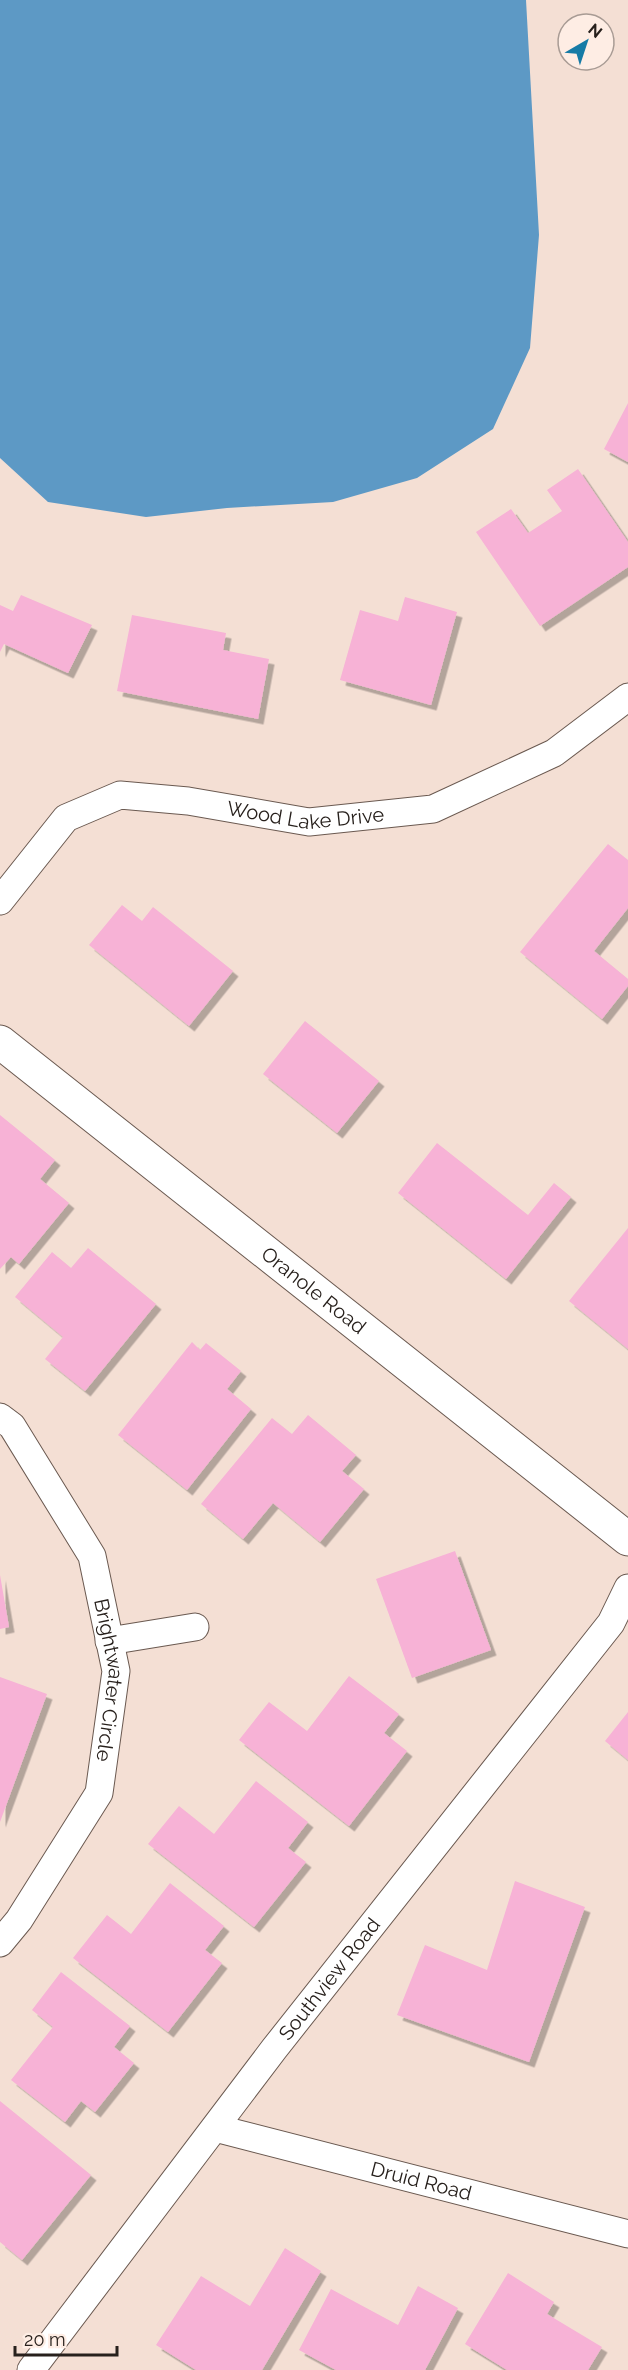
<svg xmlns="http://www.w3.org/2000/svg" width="628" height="2370" viewBox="0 0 628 2370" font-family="Raleway,sans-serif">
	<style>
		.water { fill: #5d99c5 }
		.building { fill: #f7b2d6; filter: url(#shadow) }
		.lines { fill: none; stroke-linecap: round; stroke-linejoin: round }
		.street-casing { stroke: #6a5950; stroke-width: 29 }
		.secondary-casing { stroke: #6a5950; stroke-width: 35 }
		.street { stroke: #fff; stroke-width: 27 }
		.secondary { stroke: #fff; stroke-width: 33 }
		.labels { text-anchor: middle; stroke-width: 4.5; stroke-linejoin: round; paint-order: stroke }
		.street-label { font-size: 20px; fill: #27201c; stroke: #feede4 }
	</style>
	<defs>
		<filter id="shadow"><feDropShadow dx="5.5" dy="5.5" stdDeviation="0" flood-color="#0004"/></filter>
	</defs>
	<rect width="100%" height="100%" fill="#f4dfd4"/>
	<polygon class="water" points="0,0 526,0 539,235 530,348 493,429 417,478 333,502 227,508 146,517 48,502 0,458"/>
	<g class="building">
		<polygon points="628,403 628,462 604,449"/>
		<polygon points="578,469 628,542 628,567 540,626 476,532 511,509 528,533 562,511 547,490"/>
		<polygon points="21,595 92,625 68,673 4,644 0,652 0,605 13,611"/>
		<polygon points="405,597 457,612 431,705 340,680 360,610 398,621"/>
		<polygon points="132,615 226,633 223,650 269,659 258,719 117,691"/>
		<polygon points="608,844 628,860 628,908 594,951 628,979 628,986 602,1019 520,952"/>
		<polygon points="122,905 142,921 153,907 233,971 189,1026 89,945"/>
		<polygon points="305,1021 379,1081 337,1133 263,1074"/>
		<polygon points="0,1115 55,1160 40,1179 69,1203 19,1264 11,1257 0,1269"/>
		<polygon points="437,1143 528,1215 554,1183 571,1197 506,1279 398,1193"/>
		<polygon points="628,1228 628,1349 569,1301"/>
		<polygon points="88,1248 156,1304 85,1391 45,1359 63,1337 15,1297 52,1252 71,1268"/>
		<polygon points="192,1342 200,1350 206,1343 241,1371 227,1389 251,1409 187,1490 118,1435"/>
		<polygon points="308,1415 356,1455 342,1471 364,1489 320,1542 273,1503 243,1539 201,1504 272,1418 292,1434"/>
		<polygon points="455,1551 491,1650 412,1678 376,1579"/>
		<polygon points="0,1575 9,1627 0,1629"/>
		<polygon points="349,1676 399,1714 384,1733 407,1751 349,1826 239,1740 269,1702 307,1731"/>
		<polygon points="0,1677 47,1694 0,1822"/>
		<polygon points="628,1712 628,1760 605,1741"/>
		<polygon points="256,1781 308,1822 288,1848 306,1862 254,1927 148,1844 179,1806 214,1834"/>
		<polygon points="515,1881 585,1907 529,2062 397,2015 425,1945 487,1970"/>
		<polygon points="170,1883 224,1926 205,1950 222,1963 168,2032 73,1958 107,1915 131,1934"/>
		<polygon points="61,1972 130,2026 114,2047 134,2063 95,2112 81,2101 65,2122 11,2080 53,2027 32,2010"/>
		<polygon points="0,2101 91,2175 22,2260 0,2242"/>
		<polygon points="285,2248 321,2271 262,2370 196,2370 156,2345 201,2276 250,2306"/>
		<polygon points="508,2273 554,2302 547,2314 602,2347 588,2370 507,2370 465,2344"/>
		<polygon points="418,2286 458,2308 425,2370 336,2370 299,2350 331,2289 398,2325"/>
	</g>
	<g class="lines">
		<defs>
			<g id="street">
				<path id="s1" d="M0,901L66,818L120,795L188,801L309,822L433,809L554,753L628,697"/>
				<path id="s2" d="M0,1417L12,1426L92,1556L116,1671L99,1793L19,1920L0,1943"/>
				<polyline points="109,1641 195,1627"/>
				<path id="s3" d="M215,2128L628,2234"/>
				<path id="s4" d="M31,2370L274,2049L611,1623L628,1588"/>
			</g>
			<g id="secondary">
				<path id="s5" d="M0,1042L628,1539"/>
			</g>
		</defs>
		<use href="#street" class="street-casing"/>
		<use href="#secondary" class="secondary-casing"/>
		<use href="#street" class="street"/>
		<use href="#secondary" class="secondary"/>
	</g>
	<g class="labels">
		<g class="street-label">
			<text dy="7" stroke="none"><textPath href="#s1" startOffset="352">Wood Lake Drive</textPath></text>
			<text dy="7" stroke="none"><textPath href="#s5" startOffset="400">Oranole Road</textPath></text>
			<text dy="7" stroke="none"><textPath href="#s2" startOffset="294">Brightwater Circle</textPath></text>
			<text dy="7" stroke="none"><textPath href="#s4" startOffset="492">Southview Road</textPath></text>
			<text dy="7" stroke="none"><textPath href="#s3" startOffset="213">Druid Road</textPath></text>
		</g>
	</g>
	<g transform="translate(586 42) rotate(39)"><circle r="28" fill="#feede4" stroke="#a89b94" stroke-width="1.5"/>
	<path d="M0-4.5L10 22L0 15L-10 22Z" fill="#167ba6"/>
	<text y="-9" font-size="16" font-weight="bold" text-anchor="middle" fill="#27201c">N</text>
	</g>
	<path d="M15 2346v9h102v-9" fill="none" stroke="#27201c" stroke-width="3"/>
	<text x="24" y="2346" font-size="18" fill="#27201c" stroke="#feede4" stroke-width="4.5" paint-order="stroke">20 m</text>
</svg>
